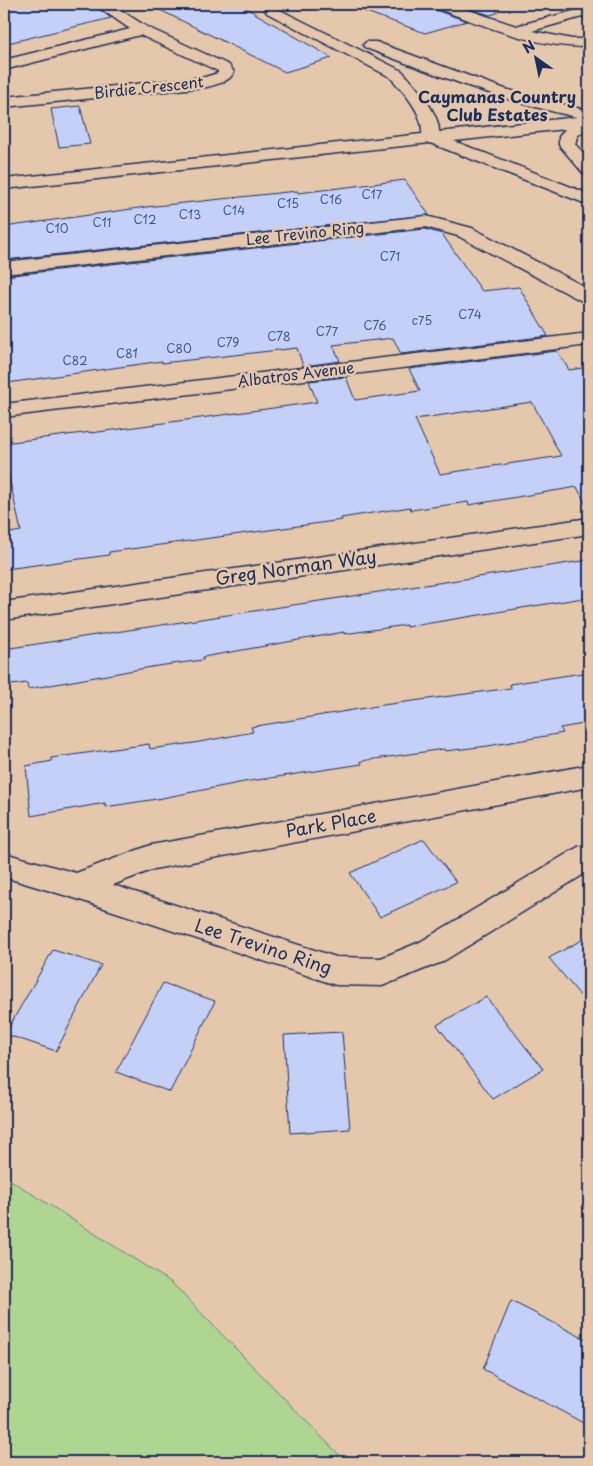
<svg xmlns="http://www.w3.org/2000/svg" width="593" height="1466" viewBox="0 0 593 1466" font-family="'Playpen Sans',sans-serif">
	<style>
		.green { fill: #aed692; stroke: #648278 }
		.building { fill: #c5d0f8; stroke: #1b2f5e; fill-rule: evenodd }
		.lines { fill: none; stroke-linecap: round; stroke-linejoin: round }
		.minor-casing { stroke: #1b2f5e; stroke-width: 3 }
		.minor { fill: #e5c8ac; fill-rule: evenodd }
		.labels { text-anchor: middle; stroke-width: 5; stroke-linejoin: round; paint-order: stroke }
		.far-number-label { font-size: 12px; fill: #465784 }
		.far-street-label { font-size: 15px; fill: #1b2f5e; stroke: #e5c8ac }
		.far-neighbourhood-label { font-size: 16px; font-weight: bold; fill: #1b2f5e; stroke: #e5c8ac }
		.street-label { font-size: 18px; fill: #1b2f5e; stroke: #e5c8ac }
	</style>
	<rect width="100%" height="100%" fill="#e5c8ac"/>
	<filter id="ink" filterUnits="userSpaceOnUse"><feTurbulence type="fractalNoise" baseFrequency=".02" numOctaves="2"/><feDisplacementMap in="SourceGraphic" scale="10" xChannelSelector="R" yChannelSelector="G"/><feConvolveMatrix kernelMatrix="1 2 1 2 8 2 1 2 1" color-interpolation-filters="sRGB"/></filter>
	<g filter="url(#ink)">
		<polygon class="green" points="4,1176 172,1283 346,1462 4,1462"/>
		<g class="building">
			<polygon points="4,4 92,4 111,18 4,44"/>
			<polygon points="148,4 239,4 332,58 285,72"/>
			<polygon points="356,4 429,4 432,9 467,21 425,33 355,8"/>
			<polygon points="456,4 496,4 497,13 490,15"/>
			<polygon points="80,106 90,144 59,147 51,109"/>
			<polygon points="405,180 429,215 4,260 4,227 146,207 297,191 298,193"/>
			<polygon points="425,229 442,234 482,291 519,287 548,336 401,354 393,338 333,345 340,361 303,366 297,348 162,363 162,361 7,383 4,360 4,276"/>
			<path d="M557,351L569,370L589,367V510L577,487L469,505L468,502L411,510L410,507L341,518L342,520L109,552V555L6,569L4,534L21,531L8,473L4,474V443L91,432V433L317,402L309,381L346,377L355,400L420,391L409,369ZM532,402L561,456L440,474L415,419Z"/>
			<polygon points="589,560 589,597 406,627 406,625 344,634 344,632 203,657 203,660 157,666 28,689 27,683 4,686 4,649"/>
			<polygon points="589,672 589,723 560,728 563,733 488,746 445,751 444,749 361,761 362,764 244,782 157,799 105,807 105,803 31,816 26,766 52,761 51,758 149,744 150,749 194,743 253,732 251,727 383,705 511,688 510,684"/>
			<polygon points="424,839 456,882 380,917 350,873"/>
			<polygon points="589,936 589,1006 549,958"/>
			<polygon points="53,950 101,965 56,1051 5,1034"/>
			<polygon points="163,983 215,1001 170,1092 116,1072"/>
			<polygon points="486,997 543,1069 493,1099 437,1025"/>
			<polygon points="342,1032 350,1129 290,1133 284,1035"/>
			<polygon points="511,1301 589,1341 589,1426 483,1369"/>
		</g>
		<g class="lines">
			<defs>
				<g id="minor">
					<path d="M94,4H111L147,27L229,65L234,72C229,82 218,84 207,87L4,107V97L205,77L218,73V71L140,35L4,70V60L130,29Z"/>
					<path d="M431,4H451L516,26L589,7V15L532,31L572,39H589V47C535,48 483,25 433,7Z"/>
					<path d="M272,6L402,71C414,84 440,113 439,132L577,117C504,102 435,74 366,48L363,45L366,42H376L505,89L585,110L587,113L584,117L589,116V130L578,135L575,144L589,159V174L583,173L559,145V137L565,129L454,141L589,194V205L430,143L4,189V179L422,134C424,114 404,92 390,77L267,13L265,10Z"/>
					<polygon points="426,216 472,228 589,289 589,303 582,301 458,236 425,227 4,274 4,262"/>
					<polygon points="589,333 589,345 4,417 4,404"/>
					<polygon points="589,518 589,534 4,620 4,602"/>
					<polygon points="589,765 589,787 154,869 113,885 336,957 381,958 420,942 578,847 589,844 589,871 442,962 382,986 336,985 77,899 4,877 4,853 76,873 151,845"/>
				</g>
			</defs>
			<use href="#minor" class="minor-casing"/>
			<use href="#minor" class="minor"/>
		</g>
	</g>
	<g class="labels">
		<g class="far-number-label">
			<text x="372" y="199">C17</text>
			<text x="331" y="204">C16</text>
			<text x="288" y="208">C15</text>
			<text x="234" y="215">C14</text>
			<text x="190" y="219">C13</text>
			<text x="145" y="224">C12</text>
			<text x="102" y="227">C11</text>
			<text x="57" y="233">C10</text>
			<text x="390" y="261">C71</text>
			<text x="470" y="319">C74</text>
			<text x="422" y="325">c75</text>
			<text x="375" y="330">C76</text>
			<text x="327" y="336">C77</text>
			<text x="279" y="341">C78</text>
			<text x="228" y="347">C79</text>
			<text x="179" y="353">C80</text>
			<text x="127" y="358">C81</text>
			<text x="75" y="365">C82</text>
		</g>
		<g class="far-street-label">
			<text transform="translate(149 88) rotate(-6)" y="5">Birdie Crescent</text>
			<text transform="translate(305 234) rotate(-6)" y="5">Lee Trevino Ring</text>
			<text transform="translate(296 375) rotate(-7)" y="5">Albatros Avenue</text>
		</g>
		<g class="far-neighbourhood-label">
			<text x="497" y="103">Caymanas Country<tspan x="497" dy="18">Club Estates</tspan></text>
		</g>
		<g class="street-label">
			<text transform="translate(296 568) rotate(-8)" y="6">Greg Norman Way</text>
			<text transform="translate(331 824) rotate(-10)" y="6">Park Place</text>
			<text transform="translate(263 947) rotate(18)" y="6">Lee Trevino Ring</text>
		</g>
	</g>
	<rect width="593" height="1466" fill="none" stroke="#e5c8ac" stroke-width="20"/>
	<rect x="10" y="10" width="573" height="1446" fill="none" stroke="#1b2f5e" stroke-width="2" filter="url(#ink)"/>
	<g transform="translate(536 58) rotate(327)" stroke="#e5c8ac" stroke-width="4" paint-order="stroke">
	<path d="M0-4L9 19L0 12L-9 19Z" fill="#1b2f5e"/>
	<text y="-8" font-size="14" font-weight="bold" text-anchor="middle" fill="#1b2f5e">N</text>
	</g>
</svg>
